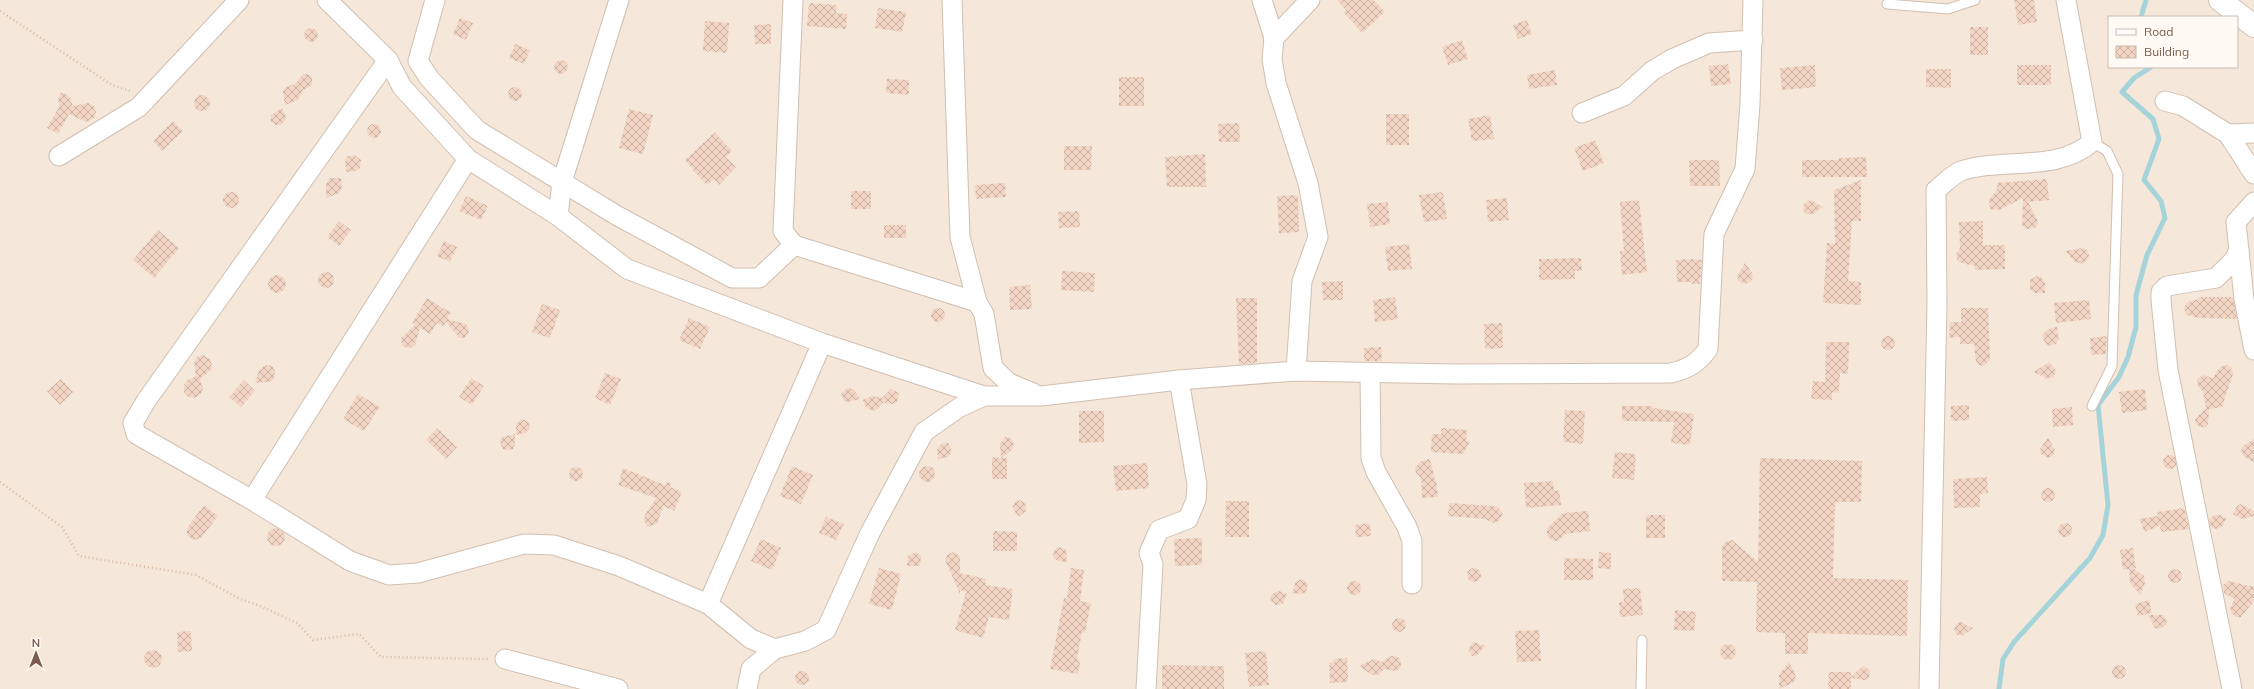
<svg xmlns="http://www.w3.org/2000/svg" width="2254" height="689" viewBox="0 0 2254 689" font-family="Mulish,sans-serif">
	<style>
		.residential { fill: #f5e8da; fill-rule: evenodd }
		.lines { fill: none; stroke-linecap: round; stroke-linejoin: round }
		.stream { stroke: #a5d3da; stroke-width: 5 }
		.building { fill: url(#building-cross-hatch) }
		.lane-casing { stroke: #d1beb0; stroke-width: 11 }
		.street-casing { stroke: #d1beb0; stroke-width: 21 }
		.secondary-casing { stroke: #d6c0b0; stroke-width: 24 }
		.path { stroke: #d9b8a5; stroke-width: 2.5; stroke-dasharray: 1 3; stroke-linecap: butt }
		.lane { stroke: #fff; stroke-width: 9 }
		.street { stroke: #fff; stroke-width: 19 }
		.secondary { stroke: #fff; stroke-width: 22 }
	</style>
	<defs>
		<pattern id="building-cross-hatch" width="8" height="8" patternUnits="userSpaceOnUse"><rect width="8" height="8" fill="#f3d5c3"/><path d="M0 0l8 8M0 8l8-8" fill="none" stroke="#cab0a1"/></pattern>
	</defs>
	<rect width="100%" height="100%" fill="#fdf6ec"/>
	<path class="residential" d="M0,0H2254V689H0ZM2109,17H2237V67H2109Z"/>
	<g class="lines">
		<g class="stream">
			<polyline points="2141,17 2146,0"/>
			<polyline points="1999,689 2003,659 2014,642 2090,558 2103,535 2108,505 2098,405 2119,377 2128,357 2136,327 2136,295 2147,255 2165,218 2161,201 2144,180 2159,139 2153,119 2122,92 2134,78 2151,67"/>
		</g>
	</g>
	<g class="building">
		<polygon points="1337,0 1374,0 1385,12 1362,33 1344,13 1346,10"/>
		<polygon points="2014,0 2034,0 2037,22 2018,25"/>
		<polygon points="809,3 837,5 836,13 847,14 846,29 807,26"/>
		<polygon points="878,8 906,12 902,32 875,28"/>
		<polygon points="460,18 473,23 466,40 453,34"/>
		<polygon points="1527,20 1532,34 1518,39 1513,25"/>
		<polygon points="705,21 729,23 727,53 703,51"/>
		<polygon points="771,24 771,44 755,44 754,25"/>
		<rect x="1970" y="27" width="18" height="28"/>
		<circle cx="311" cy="35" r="7"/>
		<polygon points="1462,40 1468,59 1448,65 1442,47"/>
		<polygon points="515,44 530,50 524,64 509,58"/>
		<circle cx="561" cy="67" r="7"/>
		<polygon points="1728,64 1731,84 1711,86 1709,66"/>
		<polygon points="1815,65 1816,87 1782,90 1780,68"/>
		<rect x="2017" y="65" width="34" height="20"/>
		<polygon points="1926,69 1951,69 1951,88 1926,87"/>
		<polygon points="1555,70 1557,85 1529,89 1527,75"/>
		<polygon points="303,74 308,74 312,77 312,85 303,90 298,100 285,105 283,93 284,88 295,84"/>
		<rect x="1119" y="77" width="25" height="29"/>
		<polygon points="887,79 909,80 909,95 886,93"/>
		<circle cx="515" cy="94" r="7"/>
		<polygon points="61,92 69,96 73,106 88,103 94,106 96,112 94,118 86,122 69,114 58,134 47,128 59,107 58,99"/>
		<circle cx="202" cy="103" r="8"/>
		<polygon points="282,108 286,116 285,121 281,125 276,125 271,122 271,115"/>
		<polygon points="629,109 653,115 643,154 619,148"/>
		<rect x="1386" y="114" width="23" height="31"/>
		<polygon points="1490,115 1494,139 1472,141 1468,119"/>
		<polygon points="173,121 183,131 162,151 153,141"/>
		<polygon points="1239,123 1240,142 1219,142 1218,124"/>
		<circle cx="374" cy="131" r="7"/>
		<polygon points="715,132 732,151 726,157 736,167 719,185 714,179 707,185 692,170 693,169 685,160"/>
		<polygon points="1595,140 1604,163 1583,171 1574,148"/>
		<polygon points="1064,146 1092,146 1091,170 1064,170"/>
		<polygon points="1205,154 1206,187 1167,187 1165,157"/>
		<polygon points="354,155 361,160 360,168 356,171 346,172 345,160 348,156"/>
		<polygon points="1866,157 1867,177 1802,177 1802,160 1839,160 1839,158"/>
		<polygon points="1689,160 1719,160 1720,186 1690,186"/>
		<polygon points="330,178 341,178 342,188 339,193 326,198 326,185"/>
		<polygon points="2047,179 2049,200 2028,202 2037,219 2038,224 2035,228 2026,229 2022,225 2023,198 1999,210 1990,209 1989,200 1997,190 1997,183"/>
		<polygon points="1861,180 1861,221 1852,221 1848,281 1861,282 1861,305 1823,303 1827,243 1835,244 1834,190"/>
		<polygon points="1005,183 1006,197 976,199 975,185"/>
		<rect x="851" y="191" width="20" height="18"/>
		<circle cx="231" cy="200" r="8"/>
		<polygon points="1443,192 1447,219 1424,222 1419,195"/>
		<polygon points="1298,195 1299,232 1279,233 1277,196"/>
		<polygon points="466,196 488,206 481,220 459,211"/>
		<polygon points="1507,198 1509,220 1488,222 1486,200"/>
		<polygon points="1639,200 1647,272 1622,275 1620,251 1624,251 1620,202"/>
		<polygon points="1810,200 1813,201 1823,207 1813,214 1806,214 1803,210 1804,204"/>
		<polygon points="1388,202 1390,224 1370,227 1367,204"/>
		<polygon points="1079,211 1080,227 1059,228 1058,212"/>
		<polygon points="339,221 351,230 339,246 327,237"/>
		<polygon points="1983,221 1983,245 2005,245 2005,269 1975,270 1975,266 1961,263 1957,260 1956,254 1960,248 1959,222"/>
		<rect x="884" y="225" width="22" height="13"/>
		<polygon points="158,230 179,248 154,278 133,260"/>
		<polygon points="444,241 457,247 450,262 437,256"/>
		<polygon points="1409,244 1412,269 1388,271 1385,247"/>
		<polygon points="2083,248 2087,250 2089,255 2087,260 2083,264 2075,262 2065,251"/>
		<polygon points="1581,258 1582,271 1575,271 1575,279 1539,280 1539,259"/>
		<polygon points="1689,259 1702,260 1700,284 1692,284 1692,282 1677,282 1676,260"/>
		<polygon points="1745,263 1752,273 1753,278 1750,282 1745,284 1738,281 1737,276"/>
		<polygon points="1062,271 1095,273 1094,292 1061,290"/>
		<circle cx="326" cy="280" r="8"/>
		<circle cx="277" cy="284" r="9"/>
		<polygon points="2037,276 2041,277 2045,282 2045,293 2034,293 2030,289 2030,280"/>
		<polygon points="1343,281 1343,300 1323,300 1322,282"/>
		<polygon points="1030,285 1032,309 1010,310 1009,287"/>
		<polygon points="1395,297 1398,319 1375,322 1373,300"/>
		<polygon points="2199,297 2233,297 2237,319 2199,318 2187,315 2184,310 2185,305 2188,302 2199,299"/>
		<polygon points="427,298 451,313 447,319 466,324 469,329 468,334 464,338 459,338 446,322 443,326 437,323 430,334 420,328 415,345 411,348 406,348 402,345 401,338 415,325 412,323"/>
		<polygon points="1236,298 1257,298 1257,363 1239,364"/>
		<polygon points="2089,300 2091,319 2056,323 2054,303"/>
		<polygon points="542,304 560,310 550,338 532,332"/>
		<circle cx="938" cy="315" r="7"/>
		<polygon points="1961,308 1988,308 1990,360 1985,365 1980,366 1976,362 1974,344 1960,344 1960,337 1949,338 1950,322 1961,322"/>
		<polygon points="689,318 710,327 700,349 679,340"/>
		<polygon points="1502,323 1503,348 1485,349 1484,324"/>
		<polygon points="2057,327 2059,339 2056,344 2050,346 2045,343 2042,335 2048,329"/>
		<circle cx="1888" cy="343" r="7"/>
		<polygon points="2107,336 2106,354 2091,355 2090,338"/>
		<polygon points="1826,342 1849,342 1848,374 1840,373 1839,393 1832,392 1832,400 1811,399 1813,381 1825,382"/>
		<polygon points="1381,347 1382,361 1364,361 1364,348"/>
		<polygon points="203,355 211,360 212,369 200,379 203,389 200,395 194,398 189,397 184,392 184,385 188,380 196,376 194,362 197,357"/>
		<polygon points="2049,362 2056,370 2054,377 2047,379 2034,372"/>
		<polygon points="266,365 272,366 275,371 274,379 269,382 255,383 259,370"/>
		<polygon points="2227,365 2231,367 2233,374 2222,407 2209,409 2208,424 2205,427 2200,427 2196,424 2195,419 2206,408 2203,392 2198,386 2197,379 2203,375 2213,378 2220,367"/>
		<polygon points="605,373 621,379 610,405 595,398"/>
		<polygon points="471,378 484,386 472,405 459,397"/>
		<polygon points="61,379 73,392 60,405 47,391"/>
		<polygon points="244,380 255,391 241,407 229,397"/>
		<polygon points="848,387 854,390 860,399 849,402 844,401 841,394"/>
		<polygon points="891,389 899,393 897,402 893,404 883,403 878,409 873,411 866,408 863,400 872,396 882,398"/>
		<polygon points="2145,389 2147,410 2122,413 2119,392"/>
		<polygon points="358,394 380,407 364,431 343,419"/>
		<polygon points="1969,405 1969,420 1951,421 1951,406"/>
		<polygon points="1622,406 1653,406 1653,408 1694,414 1690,445 1671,443 1674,422 1622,421"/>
		<polygon points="2072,407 2073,425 2053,427 2052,409"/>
		<polygon points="1565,410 1585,411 1583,444 1563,442"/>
		<polygon points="1079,411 1104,411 1104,442 1079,443"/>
		<polygon points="520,419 528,421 530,428 526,433 516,435 516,425"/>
		<polygon points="437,428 457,447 446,459 426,440"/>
		<polygon points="1441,428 1467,430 1466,441 1470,441 1463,454 1431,452 1432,434 1441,434"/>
		<polygon points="515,434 515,444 513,449 508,450 503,449 500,442 502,437"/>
		<polygon points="1005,437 1011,438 1014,444 1012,450 1001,458 1007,458 1007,479 992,479 992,457 1001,458 1000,444"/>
		<polygon points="2048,438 2055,450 2053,456 2048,458 2041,454 2040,449"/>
		<polygon points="2254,439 2254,462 2244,457 2241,450 2243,446"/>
		<polygon points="942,443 948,443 952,451 948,457 938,459 937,449"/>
		<polygon points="1615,452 1636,454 1634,480 1612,478"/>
		<circle cx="2170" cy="462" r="7"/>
		<polygon points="1760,458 1862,461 1861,502 1835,502 1833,578 1908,580 1907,636 1808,633 1808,654 1785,654 1785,633 1756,632 1757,582 1722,581 1722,547 1725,542 1732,540 1758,562"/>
		<polygon points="1430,459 1435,480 1436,480 1438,497 1422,498 1421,478 1416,473 1415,467 1421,461"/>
		<polygon points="1147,463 1149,488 1116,491 1113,466"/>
		<polygon points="792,466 813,475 801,504 780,496"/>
		<circle cx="927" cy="474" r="8"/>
		<circle cx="576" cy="474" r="7"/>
		<polygon points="623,468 665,485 667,482 671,483 670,487 682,492 674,511 663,506 657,524 647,527 644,520 645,515 656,498 618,485"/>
		<polygon points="1987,477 1988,493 1980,494 1980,507 1954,508 1953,479"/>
		<polygon points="1553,481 1554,491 1559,490 1561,505 1526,508 1524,483"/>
		<circle cx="2048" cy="495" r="7"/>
		<polygon points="1017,500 1023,501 1026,506 1026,511 1018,517 1012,506"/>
		<polygon points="1226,501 1249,501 1249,537 1225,537"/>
		<polygon points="1449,503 1493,506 1498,507 1503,514 1499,521 1493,523 1485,519 1448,516"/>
		<polygon points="2241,504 2254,511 2254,516 2242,519 2233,514 2237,506"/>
		<polygon points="204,505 218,516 201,538 193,540 187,535 187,528"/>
		<polygon points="2184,508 2189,529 2161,532 2160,525 2145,532 2139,519 2158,516 2157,512"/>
		<polygon points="1588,511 1590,531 1565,534 1558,541 1551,540 1547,536 1547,528 1563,513"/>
		<rect x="1646" y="515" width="19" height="23"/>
		<polygon points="2219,515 2226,518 2222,527 2215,529 2211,527 2209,520 2214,515"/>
		<polygon points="826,517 844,524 836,540 819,533"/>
		<polygon points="1370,523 1371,536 1356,537 1355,525"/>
		<circle cx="2065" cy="530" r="7"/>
		<circle cx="276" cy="537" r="9"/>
		<polygon points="993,531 1017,532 1017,551 993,551"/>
		<polygon points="1202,538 1202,565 1175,566 1174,539"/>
		<polygon points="761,539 781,548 772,570 751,561"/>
		<polygon points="1057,547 1066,549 1067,562 1058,561 1054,558 1053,553"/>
		<polygon points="2133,548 2136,568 2133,568 2144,576 2145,583 2140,595 2130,583 2129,569 2123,570 2120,550"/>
		<polygon points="916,552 921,556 920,566 907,566 908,556"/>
		<polygon points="954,552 960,556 960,573 986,579 985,585 1013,589 1009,620 989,617 983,638 955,630 966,592 960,590 960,594 945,560 948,554"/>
		<polygon points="1599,552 1611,553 1611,569 1598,568"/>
		<polygon points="1564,558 1593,559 1593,580 1564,580"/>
		<circle cx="1474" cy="575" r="7"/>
		<polygon points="879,568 901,574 892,610 869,604"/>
		<polygon points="1071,568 1084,570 1080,601 1091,603 1085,633 1082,632 1077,659 1080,662 1078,674 1050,669 1064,598 1067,598"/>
		<circle cx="2175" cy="576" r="7"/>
		<polygon points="1303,579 1308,584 1306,592 1301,594 1292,593 1296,581"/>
		<circle cx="1354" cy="588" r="7"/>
		<polygon points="2229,581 2254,587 2254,601 2241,617 2236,617 2232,614 2230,609 2234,599 2224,593 2223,585"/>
		<polygon points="1640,588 1643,615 1620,617 1619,602 1624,602 1623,589"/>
		<polygon points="1279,591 1287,594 1283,604 1276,605 1272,602 1270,597 1273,593"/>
		<polygon points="2149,600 2152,613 2138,616 2135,604"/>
		<polygon points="1675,610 1696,612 1694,631 1674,630"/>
		<polygon points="2148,615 2163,615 2167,621 2166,625 2160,629 2155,628"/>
		<circle cx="1399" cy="625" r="7"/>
		<polygon points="1961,622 1973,628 1962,636 1957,635 1954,630 1956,624"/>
		<polygon points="1539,630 1541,661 1517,662 1515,631"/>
		<polygon points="191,631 192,651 178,652 177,632"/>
		<polygon points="1473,642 1486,646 1476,656 1472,656 1468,649"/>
		<circle cx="1728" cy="652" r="8"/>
		<circle cx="153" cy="659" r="9"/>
		<polygon points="1266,651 1269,685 1249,687 1245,653"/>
		<polygon points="1390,656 1395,656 1400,658 1401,666 1398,670 1394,671 1385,669 1378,675 1372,675 1359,666 1374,659 1382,662"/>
		<polygon points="1347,658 1348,682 1330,683 1329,663 1334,662 1333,659"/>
		<polygon points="1789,662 1795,673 1796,679 1793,683 1779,689 1779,675"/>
		<circle cx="2119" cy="672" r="7"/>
		<polygon points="1162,665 1224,666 1224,689 1162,689"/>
		<polygon points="1863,666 1870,670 1869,679 1864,680 1851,678 1851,689 1828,689 1829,672 1851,672 1851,677"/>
		<circle cx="802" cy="678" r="7"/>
	</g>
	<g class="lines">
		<defs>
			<g id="lane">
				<polyline points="1887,4 1948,9 1975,0"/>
				<polyline points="2092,142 2107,151 2118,174 2112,366 2092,406"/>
				<polyline points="1641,689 1642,640"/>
			</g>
			<g id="street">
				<path d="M327,0L388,60L402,87L468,159L558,216L627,269L822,343L984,396H1041L1179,380L1296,371L1455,374L1671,373C1688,369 1698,363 1708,349L1714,234L1745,169L1750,104L1753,0"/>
				<polyline points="435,0 418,61 429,78 477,130 616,215 732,278 759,278 794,245"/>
				<polyline points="793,0 783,231 794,245 977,302"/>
				<polyline points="952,0 960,237 977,302 984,314 993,368 1009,383 1033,393"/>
				<polyline points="1262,0 1274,38"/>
				<polyline points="388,60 146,401 133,423 136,434 252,500 350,561 389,575 418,573 524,544 554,545 619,566 708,604 751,639 775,649 805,641 826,630 870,533 924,432 960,407 984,396"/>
				<polyline points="2165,101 2183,106 2228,134 2254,174"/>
				<polyline points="1582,113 1624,96 1652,71 1672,59 1709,43 1753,40"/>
				<polyline points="2228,134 2254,133"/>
				<polyline points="59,156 139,107 239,0"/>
				<polyline points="2254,202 2236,222 2244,299 2254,350"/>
				<polyline points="558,216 562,182 619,0"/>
				<polyline points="1296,371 1302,281 1318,237 1308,183 1276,83 1272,59 1274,38 1310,0"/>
				<polyline points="1370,373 1371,458 1376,472 1407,527 1412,541 1412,584"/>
				<polyline points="252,500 468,159"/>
				<polyline points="708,604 822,343"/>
				<polyline points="505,659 618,689"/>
				<polyline points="747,689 751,669 775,649"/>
				<polyline points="1146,689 1153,564 1149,553 1159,530 1188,519 1196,500 1197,484 1179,380"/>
				<path d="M1929,689L1937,303L1936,190C1944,184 1953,174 1961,171C2003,157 2057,173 2092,142L2066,0"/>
				<polyline points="2232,689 2168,370 2161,300 2161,292 2167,286 2216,278 2234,260 2239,250"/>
			</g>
			<polyline id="secondary" points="2220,0 2254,26"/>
		</defs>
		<use href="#lane" class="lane-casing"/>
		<use href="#street" class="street-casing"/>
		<use href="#secondary" class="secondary-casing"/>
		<g class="path">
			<polyline points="0,11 112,85 130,91"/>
			<polyline points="0,482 62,527 79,556 196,575 240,599 258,605 297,623 313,640 359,634 381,657 489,659"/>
		</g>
		<use href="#lane" class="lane"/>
		<use href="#street" class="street"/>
		<use href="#secondary" class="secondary"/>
	</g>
	<rect x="2108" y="16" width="130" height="52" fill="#fffaf3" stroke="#cabbb1"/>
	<rect x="2116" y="29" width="20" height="6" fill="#ffffff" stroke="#cabbb1"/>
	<text x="2144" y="36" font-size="12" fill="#7a5c4d">Road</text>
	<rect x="2116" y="46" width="20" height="12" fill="url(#building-cross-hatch)" stroke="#cabbb1"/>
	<text x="2144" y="56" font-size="12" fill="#7a5c4d">Building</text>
	<g transform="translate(36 653)" stroke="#fffaf3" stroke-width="3" paint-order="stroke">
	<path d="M0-3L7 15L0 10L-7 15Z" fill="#7a5c4d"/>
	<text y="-6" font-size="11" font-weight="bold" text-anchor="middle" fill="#7a5c4d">N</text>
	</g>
</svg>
